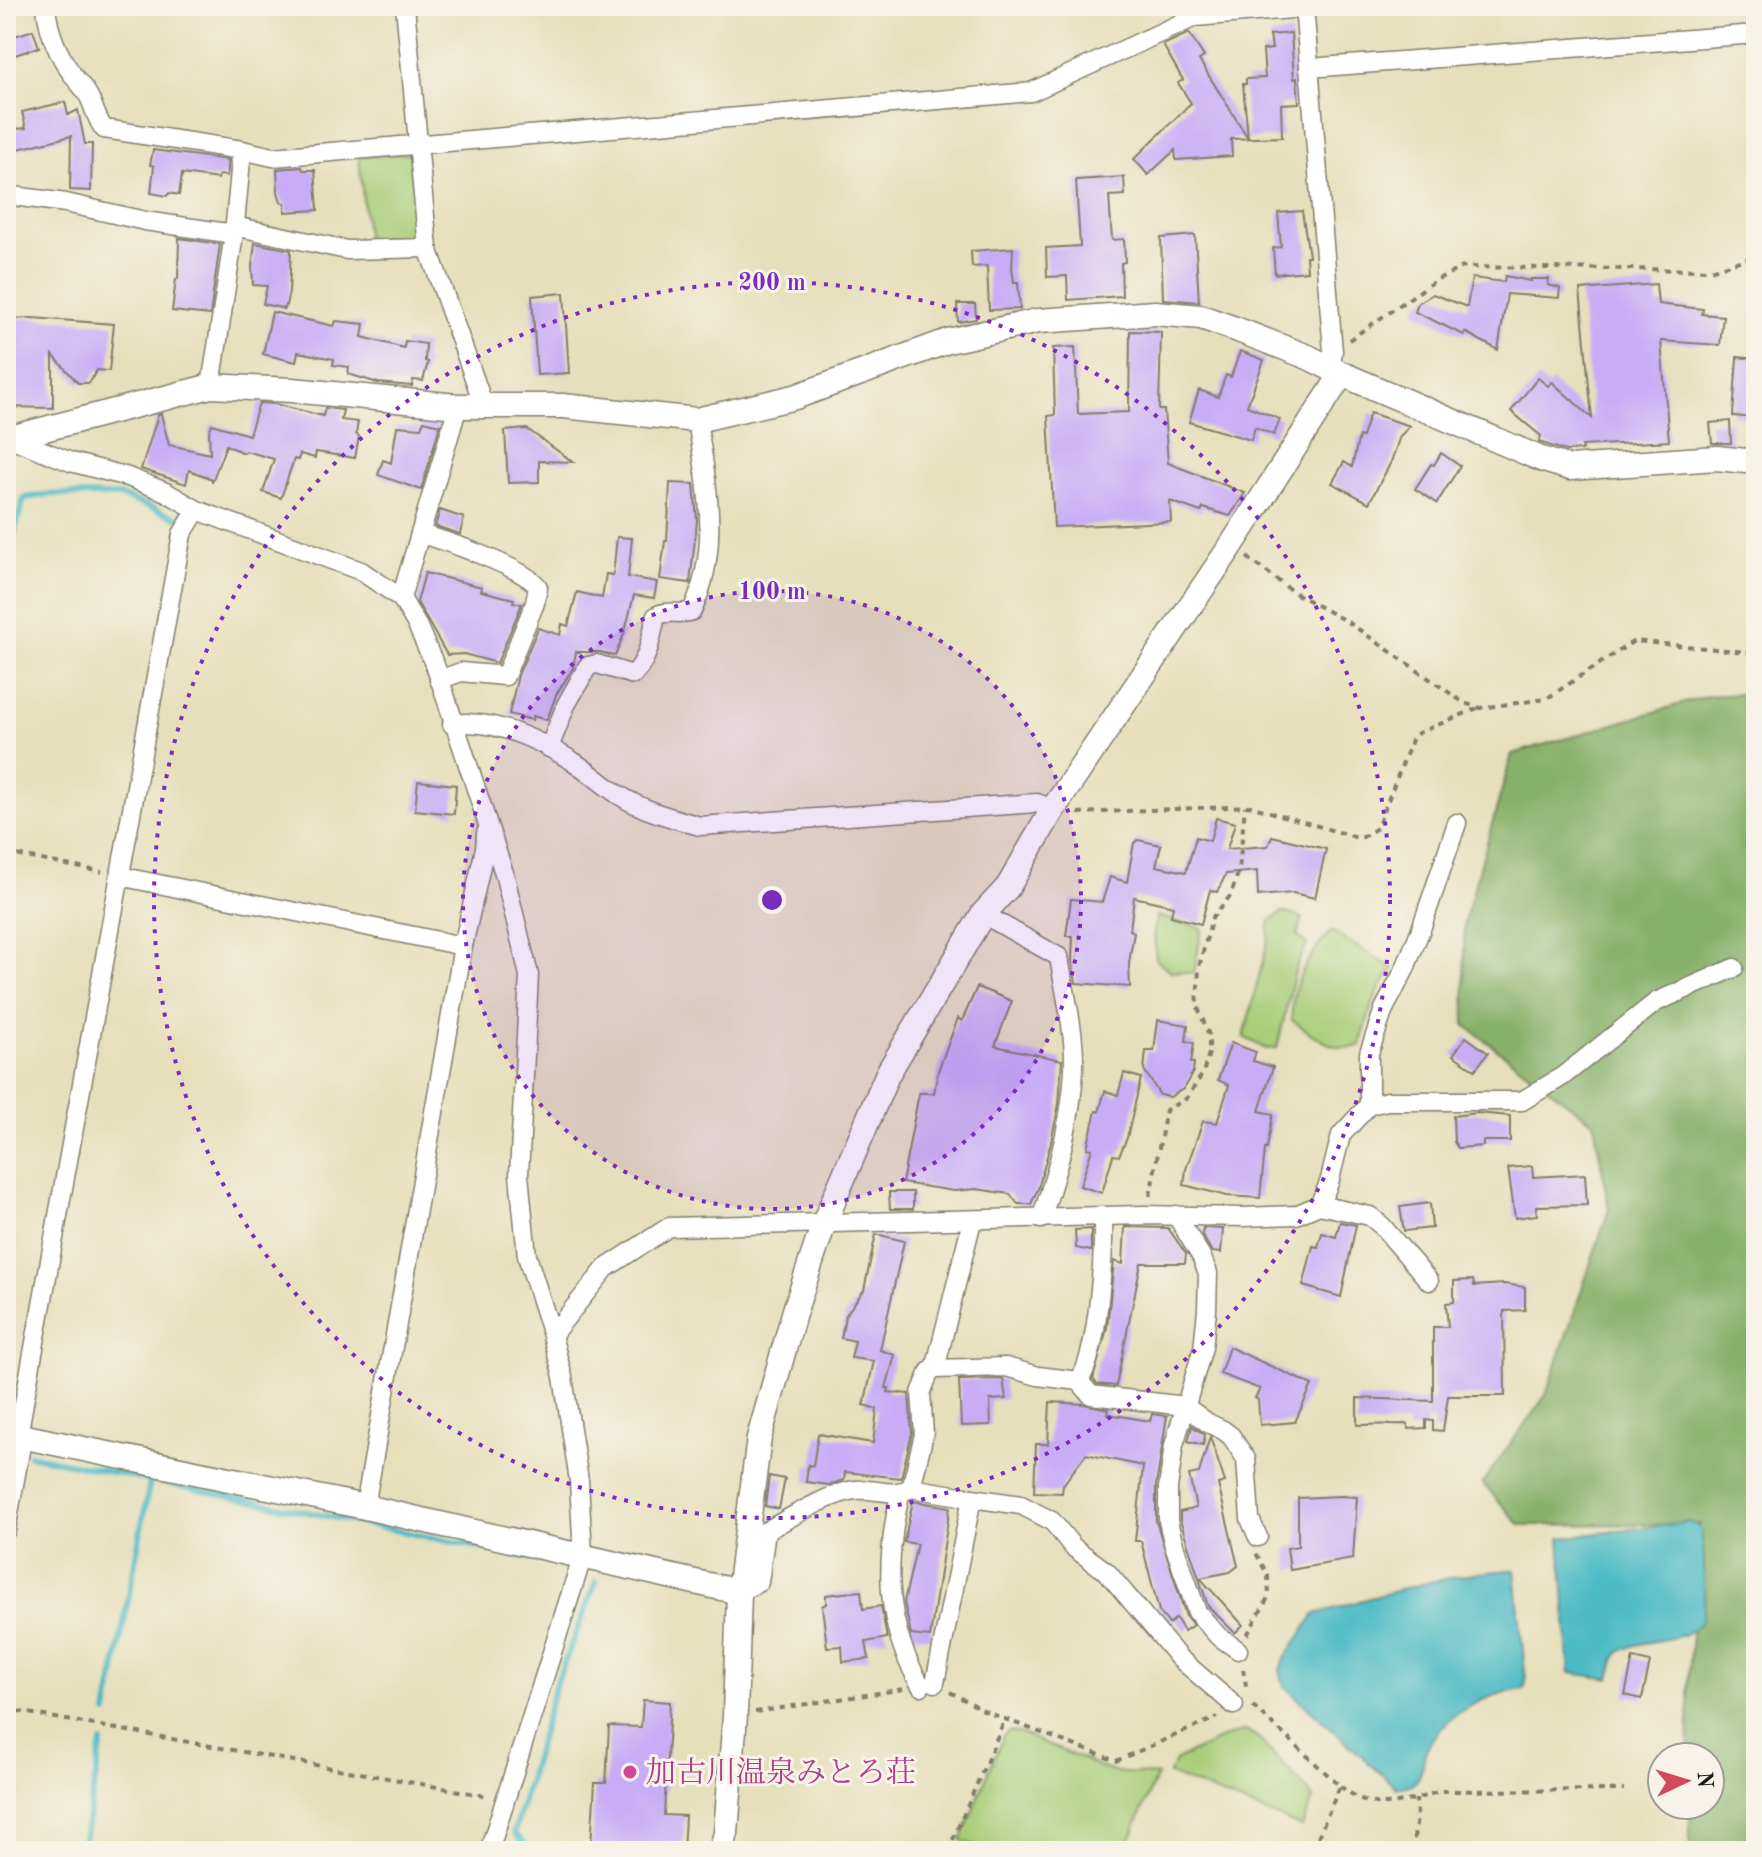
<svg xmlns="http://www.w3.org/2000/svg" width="1762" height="1857" viewBox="0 0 1762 1857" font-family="'Old Standard TT','Noto Serif JP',serif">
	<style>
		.green { fill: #a8ce79; stroke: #62754a; stroke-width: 2 }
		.forest { fill: #86b169; stroke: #516642; stroke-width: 2 }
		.water { fill: #4dbbc5; stroke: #346c70; stroke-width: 2 }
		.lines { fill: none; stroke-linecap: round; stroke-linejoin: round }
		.stream { stroke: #4dbbc5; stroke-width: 6 }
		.building { fill: #c8adf6 }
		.minor-casing { stroke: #817e6c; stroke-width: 21 }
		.tertiary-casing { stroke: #817e6c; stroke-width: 27 }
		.path { stroke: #817e6c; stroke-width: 4; stroke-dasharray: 6 6; stroke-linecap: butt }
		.minor { stroke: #fff; stroke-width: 18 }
		.tertiary { stroke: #fff; stroke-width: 24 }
		.ring { fill: none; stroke: #7b2cbf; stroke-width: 4; stroke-dasharray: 4 8 }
		.hotel-dot { fill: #d1479c; stroke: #f7f3e8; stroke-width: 3 }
		.labels { text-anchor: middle; stroke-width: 6; stroke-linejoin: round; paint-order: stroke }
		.hotel-label { font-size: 30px; fill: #b23c85; stroke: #f7f3e8; text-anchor: start }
		.centre { fill: #7b2cbf; stroke: #f7f3e8; stroke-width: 4 }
		.ring-label { font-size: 24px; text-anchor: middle; font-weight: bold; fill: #7b2cbf; stroke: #f7f3e8; stroke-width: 6; stroke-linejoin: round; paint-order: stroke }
	</style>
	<rect width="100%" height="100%" fill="#f7f3e8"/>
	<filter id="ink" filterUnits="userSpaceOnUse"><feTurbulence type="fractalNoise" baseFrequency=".0125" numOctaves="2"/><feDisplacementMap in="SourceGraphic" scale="16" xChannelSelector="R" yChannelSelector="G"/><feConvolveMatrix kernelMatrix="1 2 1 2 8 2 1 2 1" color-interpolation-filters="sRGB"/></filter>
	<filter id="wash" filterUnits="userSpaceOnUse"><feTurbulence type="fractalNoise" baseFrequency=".006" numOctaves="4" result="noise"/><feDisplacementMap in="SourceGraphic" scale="32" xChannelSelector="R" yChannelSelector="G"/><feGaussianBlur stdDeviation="1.8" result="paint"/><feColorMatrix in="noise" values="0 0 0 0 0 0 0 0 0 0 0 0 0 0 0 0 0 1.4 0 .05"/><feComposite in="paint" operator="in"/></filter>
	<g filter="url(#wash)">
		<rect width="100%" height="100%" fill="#e6dfbb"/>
		<g class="green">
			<polygon points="408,153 411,156 418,233 411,241 367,243 359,157"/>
			<polygon points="1282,912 1303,918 1297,936 1307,944 1296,967 1277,1048 1266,1049 1244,1037 1268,940 1269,922"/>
			<polygon points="1157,916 1202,928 1194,973 1170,971 1156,959 1154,931"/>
			<path d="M1331,931L1394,969C1374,990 1368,1018 1360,1046C1332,1053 1314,1035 1292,1020C1289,985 1309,956 1331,931Z"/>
			<polygon points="1009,1731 1018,1732 1113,1772 1157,1775 1125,1851 988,1851 961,1840 1003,1736"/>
			<polygon points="1245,1731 1256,1736 1310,1793 1313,1799 1302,1827 1169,1774 1176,1760 1225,1737"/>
		</g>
		<polygon class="forest" points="1756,693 1756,1851 1690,1851 1690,1805 1710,1805 1710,1757 1689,1757 1688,1689 1700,1524 1520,1525 1482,1483 1546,1395 1609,1209 1594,1123 1465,1025 1464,923 1512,754 1708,696"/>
		<g class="water">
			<path d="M1689,1522L1699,1526C1705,1543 1704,1563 1704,1582C1704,1593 1706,1608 1702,1619C1692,1646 1633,1636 1617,1655C1612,1661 1612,1671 1610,1679L1570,1673L1560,1538Z"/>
			<path d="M1515,1570L1526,1682L1524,1689C1486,1694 1445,1713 1427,1748C1422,1758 1424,1769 1418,1778C1414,1786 1404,1786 1397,1788L1284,1686L1280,1670L1283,1661L1315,1614C1382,1595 1444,1573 1515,1570Z"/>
		</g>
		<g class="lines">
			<g class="stream">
				<polyline points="6,562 24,498 52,494 121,496 178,518 186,512"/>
				<polyline points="6,1450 9,1451"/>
				<polyline points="29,1455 555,1563"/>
				<polyline points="107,1713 150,1481"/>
				<polyline points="82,1851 102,1743"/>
				<polyline points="533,1851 514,1833 555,1686 596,1582"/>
			</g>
		</g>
		<g id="blocks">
			<g class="building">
				<polygon points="33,30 39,47 6,58 6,39"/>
				<polygon points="1189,33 1204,57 1199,60 1248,138 1243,84 1246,84 1246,79 1265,78 1263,50 1272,49 1270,35 1291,33 1294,79 1297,78 1299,103 1281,104 1282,137 1231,139 1232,156 1176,160 1175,150 1148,175 1134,159 1191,103 1178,83 1183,80 1163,45"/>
				<polygon points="65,102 68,115 78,110 85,144 92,144 91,191 70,190 71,136 6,152 6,130 26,128 22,112"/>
				<polygon points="153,150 229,160 227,176 219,175 218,179 182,174 179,195 169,193 167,196 151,193 154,166 150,165"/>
				<polygon points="302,167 303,170 315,170 318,210 285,212 285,203 281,202 278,192 277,169"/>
				<polygon points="1124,177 1125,195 1109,196 1112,240 1124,239 1125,262 1121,263 1122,296 1068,300 1067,276 1047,277 1046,248 1080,246 1076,180"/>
				<polygon points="1302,211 1309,256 1306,256 1307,271 1275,274 1273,248 1281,247 1278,213"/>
				<polygon points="1195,235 1199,302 1163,299 1161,238"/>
				<polygon points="179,238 220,244 210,315 172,311 176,279 178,279"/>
				<polygon points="255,243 291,250 289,292 285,309 263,304 267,286 253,285 252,266"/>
				<polygon points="1013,248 1012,268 1014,282 1018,282 1020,309 989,310 987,266 972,267 971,251"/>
				<polygon points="1505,276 1531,281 1531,279 1549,279 1548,285 1560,288 1559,298 1507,294 1498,350 1465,332 1464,335 1415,312 1418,303 1433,294 1467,307 1472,278 1504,282"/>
				<polygon points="1656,284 1658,304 1703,309 1702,314 1723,316 1720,345 1661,341 1669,441 1582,446 1583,450 1566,451 1539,442 1541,436 1511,411 1538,378 1548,386 1552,382 1592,418 1580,290"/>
				<polygon points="564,293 569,373 537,375 532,296"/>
				<polygon points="957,304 975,304 976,319 958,322"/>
				<polygon points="272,312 334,326 336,321 364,324 362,337 404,348 405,341 426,344 425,361 428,362 423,381 413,380 412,386 378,383 348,374 349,367 333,365 334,359 298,352 296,362 263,354"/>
				<polygon points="32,318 114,324 109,371 97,370 89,383 78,383 53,355 53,408 6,407 6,319"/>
				<polygon points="1130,331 1161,332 1159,410 1164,410 1168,463 1245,493 1230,516 1203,508 1201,512 1170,501 1171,522 1054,527 1048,416 1055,415 1053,348 1075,347 1078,414 1129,412"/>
				<polygon points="1240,351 1264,360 1247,406 1280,419 1274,435 1255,427 1251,440 1189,422 1199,390 1218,397 1226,375 1231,377"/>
				<polygon points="1737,357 1756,359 1756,418 1733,416"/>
				<polygon points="259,403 275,404 323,416 325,408 343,410 341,420 358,422 356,434 359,436 355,458 316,452 315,458 300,454 298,460 294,459 281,498 263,492 274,459 246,451 244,453 226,445 212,482 212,479 189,470 186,484 141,469 158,415 161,414 169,445 210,454 209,432 212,424 249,435"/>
				<polygon points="1370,413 1410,426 1400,436 1391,462 1369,503 1332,483 1344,462 1352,467 1359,436 1362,437"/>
				<polygon points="424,421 440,425 421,490 378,475 383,460 391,463 397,426 421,428"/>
				<polygon points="1730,421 1731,443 1712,443 1710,423"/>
				<polygon points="527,429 573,462 539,461 539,482 508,483 505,431"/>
				<polygon points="1441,453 1460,466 1437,503 1415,489 1431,464 1434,465"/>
				<polygon points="670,483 694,484 697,521 690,583 660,579 665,541 667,541"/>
				<polygon points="440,510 464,518 460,534 435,526"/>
				<polygon points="617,537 632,538 628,577 657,582 654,598 634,595 625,631 615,656 600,652 576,652 573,668 556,695 547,720 533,716 532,720 509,714 518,675 538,628 560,635 562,624 568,626 577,592 602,598 606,574 613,575"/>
				<polygon points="425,573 482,587 481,591 514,599 513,602 522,604 497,663 464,654 447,655 417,602"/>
				<polygon points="418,781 456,785 454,814 415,810"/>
				<polygon points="1216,818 1235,823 1227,849 1268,846 1272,836 1326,849 1315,898 1293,893 1258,896 1257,871 1226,874 1217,892 1210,890 1201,924 1171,916 1173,906 1134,897 1130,930 1134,932 1129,963 1130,987 1076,983 1072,960 1073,936 1066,936 1071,899 1102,902 1110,877 1127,882 1134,843 1138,840 1161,845 1156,866 1186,872 1196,837 1210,841"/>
				<polygon points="977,987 1012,1001 995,1046 1062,1060 1059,1104 1051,1142 1038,1189 1031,1204 1018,1204 1010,1194 976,1189 954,1191 902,1183 919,1093 934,1093 938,1071 958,1018 962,1021"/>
				<polygon points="1158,1020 1188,1025 1186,1041 1194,1043 1191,1063 1194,1063 1193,1072 1183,1089 1170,1097 1160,1095 1144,1070 1146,1051 1154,1051"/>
				<polygon points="1466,1037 1488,1053 1475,1070 1453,1055"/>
				<polygon points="1231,1043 1256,1052 1253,1061 1273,1067 1259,1111 1273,1114 1267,1149 1265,1149 1260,1198 1227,1196 1184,1185 1186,1169 1203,1121 1217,1123 1229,1085 1218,1080"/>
				<polygon points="1124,1073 1141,1078 1127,1138 1119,1156 1113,1155 1102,1193 1080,1186 1092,1149 1087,1148 1096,1111 1099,1112 1105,1091 1118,1095"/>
				<polygon points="1477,1113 1510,1116 1510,1141 1483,1141 1483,1146 1458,1148 1454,1142 1453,1116"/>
				<polygon points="1532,1166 1533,1177 1585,1174 1587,1205 1536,1206 1537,1215 1515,1218 1508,1168"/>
				<polygon points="889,1192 913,1192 913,1209 890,1209"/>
				<polygon points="1430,1203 1432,1228 1404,1231 1400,1207"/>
				<polygon points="1340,1222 1356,1225 1341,1297 1303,1286 1313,1246 1318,1247 1322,1233 1336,1237"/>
				<polygon points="1125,1227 1168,1228 1186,1254 1185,1263 1141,1263 1116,1386 1097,1384 1093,1379 1107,1328 1114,1261 1123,1264"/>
				<polygon points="1203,1228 1223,1229 1221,1253 1212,1252 1202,1235"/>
				<polygon points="1091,1229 1091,1251 1076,1248 1075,1230"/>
				<polygon points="876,1234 904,1241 880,1350 895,1355 886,1388 889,1388 888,1392 909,1394 912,1433 901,1478 845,1472 844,1480 829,1485 806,1482 808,1465 813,1466 818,1434 873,1443 877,1409 864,1405 874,1361 851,1358 855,1341 841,1338 845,1316 864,1290"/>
				<polygon points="1473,1280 1474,1286 1504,1284 1525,1287 1525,1310 1504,1311 1505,1396 1448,1396 1443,1431 1433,1430 1433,1421 1426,1420 1426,1428 1408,1429 1408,1424 1357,1425 1357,1398 1433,1401 1433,1327 1448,1327 1446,1303 1454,1302 1454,1281"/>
				<polygon points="1229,1347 1312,1385 1295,1422 1260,1425 1258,1400 1255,1398 1260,1389 1220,1374"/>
				<polygon points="1003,1379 1006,1399 990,1400 991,1425 961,1426 959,1380"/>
				<polygon points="1050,1402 1084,1404 1109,1409 1108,1414 1150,1421 1152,1414 1167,1416 1156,1486 1156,1521 1186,1616 1193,1625 1184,1631 1176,1618 1169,1624 1159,1611 1141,1541 1135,1541 1143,1466 1086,1454 1063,1485 1062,1493 1034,1492 1036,1444 1048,1444"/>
				<polygon points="1192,1426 1205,1435 1203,1445 1188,1441"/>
				<polygon points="1210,1437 1225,1482 1218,1484 1238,1566 1230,1572 1200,1578 1243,1625 1235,1633 1208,1606 1180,1520 1180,1512 1196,1508 1189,1475 1199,1473"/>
				<polygon points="769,1476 785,1479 779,1509 765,1506"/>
				<polygon points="1341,1496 1357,1497 1353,1559 1290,1570 1287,1548 1298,1546 1298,1498"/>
				<polygon points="913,1501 950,1507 930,1637 911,1635 904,1602 917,1544 904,1542"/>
				<polygon points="861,1591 863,1609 881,1606 887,1638 866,1642 869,1659 843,1662 842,1646 827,1647 822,1606 826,1604 826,1595"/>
				<polygon points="1633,1658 1650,1662 1642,1699 1625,1695"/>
				<polygon points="643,1700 670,1702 664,1815 685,1816 683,1850 591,1845 595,1783 606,1783 609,1726 641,1727"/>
			</g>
		</g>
	</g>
	<g filter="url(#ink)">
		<use href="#blocks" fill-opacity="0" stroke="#817e6c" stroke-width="2"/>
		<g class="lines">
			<defs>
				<g id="minor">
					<path d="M46,6C48,32 59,57 75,78C80,85 87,91 90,99C95,110 97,120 104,129L242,150L273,157L1031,92L1195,17L1304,8"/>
					<polyline points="405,6 428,248 484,406"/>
					<polyline points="1304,6 1333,351 1330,368"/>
					<polyline points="1309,68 1756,34"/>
					<polyline points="6,195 66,203 145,221 234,234 211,386"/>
					<polyline points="234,226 347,250 428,248"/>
					<polyline points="234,234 242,150"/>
					<polyline points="10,438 71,462 128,477 166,492 197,510 361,571 401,598 417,625 436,668 504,873 529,975 519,1175 527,1256 552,1335 563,1377 579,1481 583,1555 489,1851"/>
					<path d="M420,534C444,540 525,568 538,587L535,603L505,676L461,672L439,680"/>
					<polyline points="401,598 458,406"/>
					<path d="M452,724C494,718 539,740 574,762C590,772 603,785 619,795C644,811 672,818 700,826L1037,803L1053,809"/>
					<path d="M549,748L566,705L588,666L597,664L633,675C649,660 651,637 656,616C667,609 680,616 692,611C721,549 707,485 697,420"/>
					<polyline points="119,876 463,946"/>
					<path d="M983,914L1059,957C1065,994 1075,1031 1074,1068C1072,1119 1058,1170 1041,1219"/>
					<polyline points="1369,1105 1369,1053 1384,1009 1404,971 1421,929 1457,823"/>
					<polyline points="1319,1205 1329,1183 1341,1135 1369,1105 1388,1101 1522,1101 1563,1076 1656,1002 1734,968"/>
					<polyline points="1176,1215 1201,1256 1208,1273 1207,1310 1203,1348 1174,1445 1168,1488 1168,1521 1173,1542 1197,1612 1218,1636 1238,1650"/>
					<polyline points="552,1335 606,1268 669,1227 1143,1215 1243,1217 1296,1215 1319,1205 1370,1216 1382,1226 1429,1281"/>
					<polyline points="935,1369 972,1221"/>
					<path d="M1079,1381C1099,1351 1104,1253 1103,1216"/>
					<polyline points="911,1488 972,1498"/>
					<path d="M900,1494C885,1562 884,1624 921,1686"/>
					<polyline points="365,1507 463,946 485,848 486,833"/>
					<polyline points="6,1530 21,1446 18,1436 182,534 197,510"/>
					<path d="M739,1592L759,1582L766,1531C788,1519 831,1492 856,1490C877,1488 892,1498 911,1488L924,1434L921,1393L930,1371L935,1369L1006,1367L1038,1376L1079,1381L1091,1395L1185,1406L1208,1423L1223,1430L1231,1436L1246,1459L1250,1519L1258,1537"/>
					<polyline points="935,1683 972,1498 1021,1505 1052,1521 1073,1547 1107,1572 1179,1658 1234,1705"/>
				</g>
				<g id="tertiary">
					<polyline points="6,439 211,386 292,390 458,406 563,406 697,420 795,397 948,341 1038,321 1155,313 1201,317 1238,330 1308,357 1342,374 1541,459 1570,468 1717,458 1756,462"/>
					<polyline points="6,1433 365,1507 739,1592"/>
					<polyline points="721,1851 726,1833 735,1715 739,1592 759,1438 795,1310 824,1223 888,1073 983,914 1008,887 1053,809 1231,546 1342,374"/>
				</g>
			</defs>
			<use href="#minor" class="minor-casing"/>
			<use href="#tertiary" class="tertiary-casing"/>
			<g class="path">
				<polyline points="1349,340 1436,280 1463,267 1710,270 1746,259 1756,259"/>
				<polyline points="6,508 10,493 11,459"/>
				<polyline points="1247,557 1293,592 1351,624 1464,703 1480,708 1546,699 1634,641 1756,653"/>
				<polyline points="1078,813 1250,806 1355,837 1363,837 1377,828 1412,740 1418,733 1478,708"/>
				<polyline points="6,853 102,872"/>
				<polyline points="1150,1196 1166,1110 1187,1098 1203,1073 1209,1053 1209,1035 1197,1005 1199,967 1212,918 1231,895 1239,870 1245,806"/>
				<polyline points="1247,1635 1269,1596 1268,1576 1256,1553"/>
				<polyline points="1243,1669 1247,1691"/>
				<polyline points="950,1692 989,1713 1116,1761 1218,1717"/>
				<polyline points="1253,1706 1340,1786 1312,1851"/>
				<polyline points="6,1709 487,1796"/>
				<polyline points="755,1712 904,1689"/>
				<path d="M1340,1786C1375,1814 1401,1804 1440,1791L1624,1790"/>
				<polyline points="509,1845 517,1851"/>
				<polyline points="948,1851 1005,1719"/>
				<polyline points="1412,1851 1417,1818 1416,1799"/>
			</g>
			<use href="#minor" class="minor"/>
			<use href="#tertiary" class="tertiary"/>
		</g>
	</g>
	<circle cx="772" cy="900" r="309" fill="#7b2cbf" fill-opacity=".12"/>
	<g class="ring">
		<circle cx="772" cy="900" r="309"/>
		<circle cx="772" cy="900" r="618"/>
	</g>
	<circle class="hotel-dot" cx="630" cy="1772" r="8"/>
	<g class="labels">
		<g class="hotel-label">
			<text x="646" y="1782">加古川温泉みとろ荘</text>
		</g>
	</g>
	<circle cx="772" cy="900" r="12" class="centre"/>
	<g class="ring-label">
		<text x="772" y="290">200 m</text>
		<text x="772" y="599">100 m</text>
	</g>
	<rect width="1762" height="1857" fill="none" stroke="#f7f3e8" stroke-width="32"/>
	<g transform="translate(1686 1781) rotate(86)"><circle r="38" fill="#f7f3e8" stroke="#9f9d96" stroke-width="2"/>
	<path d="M0-6L14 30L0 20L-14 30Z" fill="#d1495b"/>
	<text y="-12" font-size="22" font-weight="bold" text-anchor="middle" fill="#1c1c1c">N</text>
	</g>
</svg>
